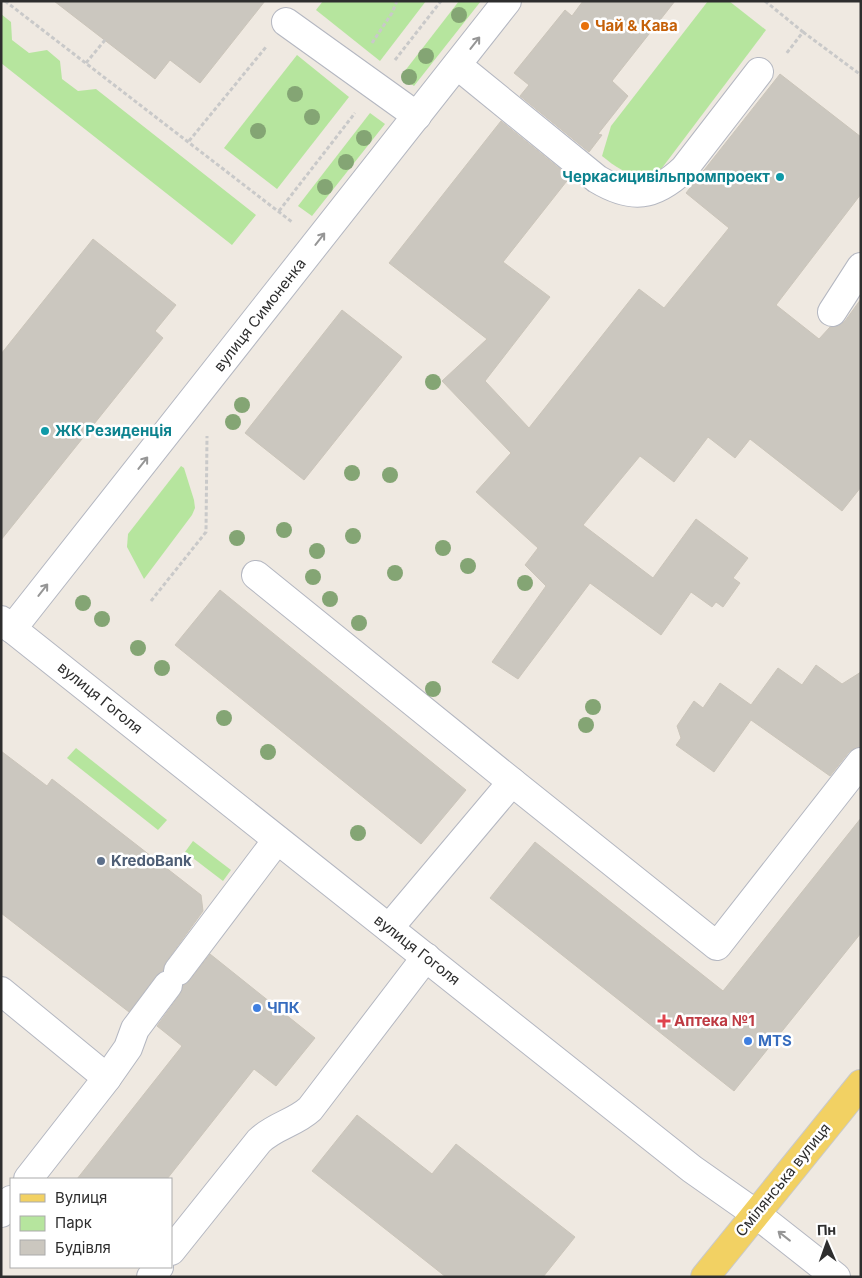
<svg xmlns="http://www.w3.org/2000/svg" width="862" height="1278" viewBox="0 0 862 1278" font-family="Inter,sans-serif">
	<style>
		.green { fill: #b6e59e }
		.building { fill: #cbc7bf; stroke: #cbc5ba }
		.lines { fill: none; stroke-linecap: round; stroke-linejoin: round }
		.minor-casing { stroke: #b4b7c1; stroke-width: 30 }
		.major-casing { stroke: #c9c9c9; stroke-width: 30 }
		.path { stroke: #c9c9c9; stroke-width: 3; stroke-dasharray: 4 2.5; stroke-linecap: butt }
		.minor { stroke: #fff; stroke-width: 28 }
		.major { stroke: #f2d163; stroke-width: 28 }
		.tree { fill: #84a574 }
		.oneway { stroke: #969696 }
		.food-dot { fill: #e8710a; stroke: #fff; stroke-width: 2 }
		.culture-dot { fill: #0f9aa8; stroke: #fff; stroke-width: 2 }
		.service-dot { fill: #5c6f8a; stroke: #fff; stroke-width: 2 }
		.shop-dot { fill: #3f7fe0; stroke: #fff; stroke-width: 2 }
		.health-dot { fill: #e0444e; stroke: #fff; stroke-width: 2 }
		.labels { text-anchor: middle; stroke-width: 5; stroke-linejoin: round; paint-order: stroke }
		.food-label { font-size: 15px; font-weight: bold; fill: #c56008; stroke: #fff; text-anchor: start }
		.culture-label { font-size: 15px; font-weight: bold; fill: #0d838f; stroke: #fff; text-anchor: end }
		.street-label { font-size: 15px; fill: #2e2e2e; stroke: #fff }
		.service-label { font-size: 15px; font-weight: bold; fill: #4e5e75; stroke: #fff; text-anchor: start }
		.shop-label { font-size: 15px; font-weight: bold; fill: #366cbe; stroke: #fff; text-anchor: start }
		.health-label { font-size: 15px; font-weight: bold; fill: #be3a42; stroke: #fff; text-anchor: start }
	</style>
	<rect width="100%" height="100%" fill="#efe9e1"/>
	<g class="green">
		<polygon points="323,1 426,1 380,61 316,10"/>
		<polygon points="459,1 481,1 414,86 401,76"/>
		<path d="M708,1H729L766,30L662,168C642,186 619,170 602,156L611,126Z"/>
		<polygon points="1,14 11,22 12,40 29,53 47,50 60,61 62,79 78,91 96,89 256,215 232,245 1,63"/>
		<polygon points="297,55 349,97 277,189 224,148"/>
		<polygon points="370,113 385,124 312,216 298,206"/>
		<polygon points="181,466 184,468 194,500 195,508 192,515 144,579 127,547 128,534"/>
		<polygon points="76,748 167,820 158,830 67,758"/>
		<polygon points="193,841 231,870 223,881 185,852"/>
	</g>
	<g class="building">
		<polygon points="54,1 265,1 200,83 170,60 155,79"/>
		<polygon points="583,1 675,1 612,81 628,96 598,134 602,135 589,152 520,96 529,85 514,73 565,10 572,16"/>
		<polygon points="780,74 861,137 861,194 776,305 819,339 830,327 839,326 845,321 861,299 861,487 842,511 750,439 735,458 708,437 674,482 640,456 583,525 653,578 696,519 748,558 733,578 740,583 723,607 716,602 712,607 691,592 661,635 590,583 518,679 492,662 546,586 525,565 538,548 476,492 511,453 442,381 487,339 389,263 501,121 570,177 503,262 550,297 485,381 529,428 639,289 664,308 729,228 686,193"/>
		<polygon points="93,239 176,305 155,331 163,338 1,540 1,354"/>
		<polygon points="342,310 402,357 304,480 245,433"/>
		<polygon points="220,590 466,790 421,844 175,645"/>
		<polygon points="816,665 842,684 861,672 861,747 855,748 849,752 830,776 751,720 714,772 676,745 681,738 677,726 694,701 703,708 720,683 751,705 778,668 802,685"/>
		<polygon points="1,751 47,786 52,779 201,895 203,911 166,962 163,970 156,976 129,1012 1,913"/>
		<polygon points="861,818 861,933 734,1091 490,898 535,842 723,991"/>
		<polygon points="210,954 315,1038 276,1086 254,1069 167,1179 77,1179 182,1046 157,1026 180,994 183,986 190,980"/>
		<polygon points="357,1115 432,1174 456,1144 575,1237 543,1277 446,1277 312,1171"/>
	</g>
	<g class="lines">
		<defs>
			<g id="minor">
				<polyline points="286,22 417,116"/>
				<path d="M457,65L597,179C632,200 654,197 684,169L759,72"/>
				<polyline points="832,312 861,267"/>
				<polyline points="256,575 512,782 389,928"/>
				<polyline points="1,620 692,1169 756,1214 836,1277"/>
				<polyline points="12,629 507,1"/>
				<polyline points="512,782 717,946 861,762"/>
				<polyline points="178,971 277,840"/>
				<polyline points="1,991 107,1078 28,1179"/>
				<polyline points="107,1078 128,1048 135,1029 168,985"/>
				<polyline points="1,1213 11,1200"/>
				<path d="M171,1251L259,1141C274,1126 295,1123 310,1109L426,957"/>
				<polyline points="151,1277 159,1267"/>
			</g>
			<polyline id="major" points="705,1277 861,1084"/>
		</defs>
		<use href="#minor" class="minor-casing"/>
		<use href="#major" class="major-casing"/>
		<g class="path">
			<polyline points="5,1 292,222"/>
			<polyline points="765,1 803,32 786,54"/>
			<polyline points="803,32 861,75"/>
			<polyline points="372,43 392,13 397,1"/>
			<polyline points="395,60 441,1"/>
			<polyline points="86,63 105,40"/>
			<polyline points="189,141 266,47"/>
			<polyline points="279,211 355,113"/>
			<polyline points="151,601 206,532 207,436"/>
		</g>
		<use href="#minor" class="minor"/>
		<use href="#major" class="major"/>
	</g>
	<g class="tree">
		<circle cx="459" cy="15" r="8"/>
		<circle cx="426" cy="56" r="8"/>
		<circle cx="409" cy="77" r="8"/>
		<circle cx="295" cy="94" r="8"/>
		<circle cx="312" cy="117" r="8"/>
		<circle cx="258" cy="131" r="8"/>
		<circle cx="364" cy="138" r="8"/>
		<circle cx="346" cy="162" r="8"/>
		<circle cx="325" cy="187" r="8"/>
		<circle cx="433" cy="382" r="8"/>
		<circle cx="242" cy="405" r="8"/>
		<circle cx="233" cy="422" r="8"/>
		<circle cx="352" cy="473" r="8"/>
		<circle cx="390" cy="475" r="8"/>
		<circle cx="284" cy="530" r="8"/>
		<circle cx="353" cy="536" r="8"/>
		<circle cx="237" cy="538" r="8"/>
		<circle cx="443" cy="548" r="8"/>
		<circle cx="317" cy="551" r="8"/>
		<circle cx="468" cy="566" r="8"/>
		<circle cx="395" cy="573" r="8"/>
		<circle cx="313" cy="577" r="8"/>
		<circle cx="525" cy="583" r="8"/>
		<circle cx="330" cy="599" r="8"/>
		<circle cx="83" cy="603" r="8"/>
		<circle cx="102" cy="619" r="8"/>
		<circle cx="359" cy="623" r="8"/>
		<circle cx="138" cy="648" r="8"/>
		<circle cx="162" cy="668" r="8"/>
		<circle cx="433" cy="689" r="8"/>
		<circle cx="593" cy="707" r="8"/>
		<circle cx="224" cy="718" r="8"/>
		<circle cx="586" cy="725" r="8"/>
		<circle cx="268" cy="752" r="8"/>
		<circle cx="358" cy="833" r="8"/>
	</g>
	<defs><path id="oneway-shaft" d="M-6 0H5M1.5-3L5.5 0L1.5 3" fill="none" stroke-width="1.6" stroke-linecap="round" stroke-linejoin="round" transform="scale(1.25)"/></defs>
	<g class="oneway">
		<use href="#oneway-shaft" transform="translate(475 43) rotate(-52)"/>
		<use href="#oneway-shaft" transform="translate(320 239) rotate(-52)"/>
		<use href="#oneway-shaft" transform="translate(143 463) rotate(-52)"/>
		<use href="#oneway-shaft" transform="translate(43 590) rotate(-52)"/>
		<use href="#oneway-shaft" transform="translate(784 1236) rotate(-142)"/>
	</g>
	<circle class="food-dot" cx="585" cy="26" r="5"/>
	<g class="culture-dot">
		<circle cx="780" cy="177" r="5"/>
		<circle cx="45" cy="431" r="5"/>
	</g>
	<circle class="service-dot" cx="101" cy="861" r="5"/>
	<g class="shop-dot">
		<circle cx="257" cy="1008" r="5"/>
		<circle cx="748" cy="1041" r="5"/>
	</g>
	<path class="health-dot" d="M661.5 1013.5h5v5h5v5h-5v5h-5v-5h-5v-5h5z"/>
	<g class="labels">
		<g class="food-label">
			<text x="595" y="31">Чай &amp; Кава</text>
		</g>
		<g class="culture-label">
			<text x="770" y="182">Черкасицивільпромпроект</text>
			<text x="55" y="436" text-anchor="start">ЖК Резиденція</text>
		</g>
		<g class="street-label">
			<text transform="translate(260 315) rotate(-52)" y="5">вулиця Симоненка</text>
			<text transform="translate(100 698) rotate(39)" y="5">вулиця Гоголя</text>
			<text transform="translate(417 950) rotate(38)" y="5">вулиця Гоголя</text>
			<text transform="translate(783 1180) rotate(-51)" y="5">Смілянська вулиця</text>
		</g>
		<g class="service-label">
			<text x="111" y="866">KredoBank</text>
		</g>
		<g class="shop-label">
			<text x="267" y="1013">ЧПК</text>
			<text x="758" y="1046">MTS</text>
		</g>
		<g class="health-label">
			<text x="674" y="1026">Аптека №1</text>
		</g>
	</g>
	<rect width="862" height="1278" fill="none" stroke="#2e2e2e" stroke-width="5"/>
	<rect x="10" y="1178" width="162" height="90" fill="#ffffff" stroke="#ababab"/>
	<rect x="20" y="1194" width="25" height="8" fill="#f2d163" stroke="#ababab"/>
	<text x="55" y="1203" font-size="15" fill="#2e2e2e">Вулиця</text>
	<rect x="20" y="1216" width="25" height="15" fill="#b6e59e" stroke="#ababab"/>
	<text x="55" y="1228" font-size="15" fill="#2e2e2e">Парк</text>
	<rect x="20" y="1240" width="25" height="15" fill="#cbc7bf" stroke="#ababab"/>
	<text x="55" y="1253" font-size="15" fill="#2e2e2e">Будівля</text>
	<g transform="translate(827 1243) rotate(358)" stroke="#ffffff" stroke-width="4" paint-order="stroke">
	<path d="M0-4L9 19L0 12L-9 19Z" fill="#2e2e2e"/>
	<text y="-8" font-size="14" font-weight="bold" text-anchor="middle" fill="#2e2e2e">Пн</text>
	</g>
</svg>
